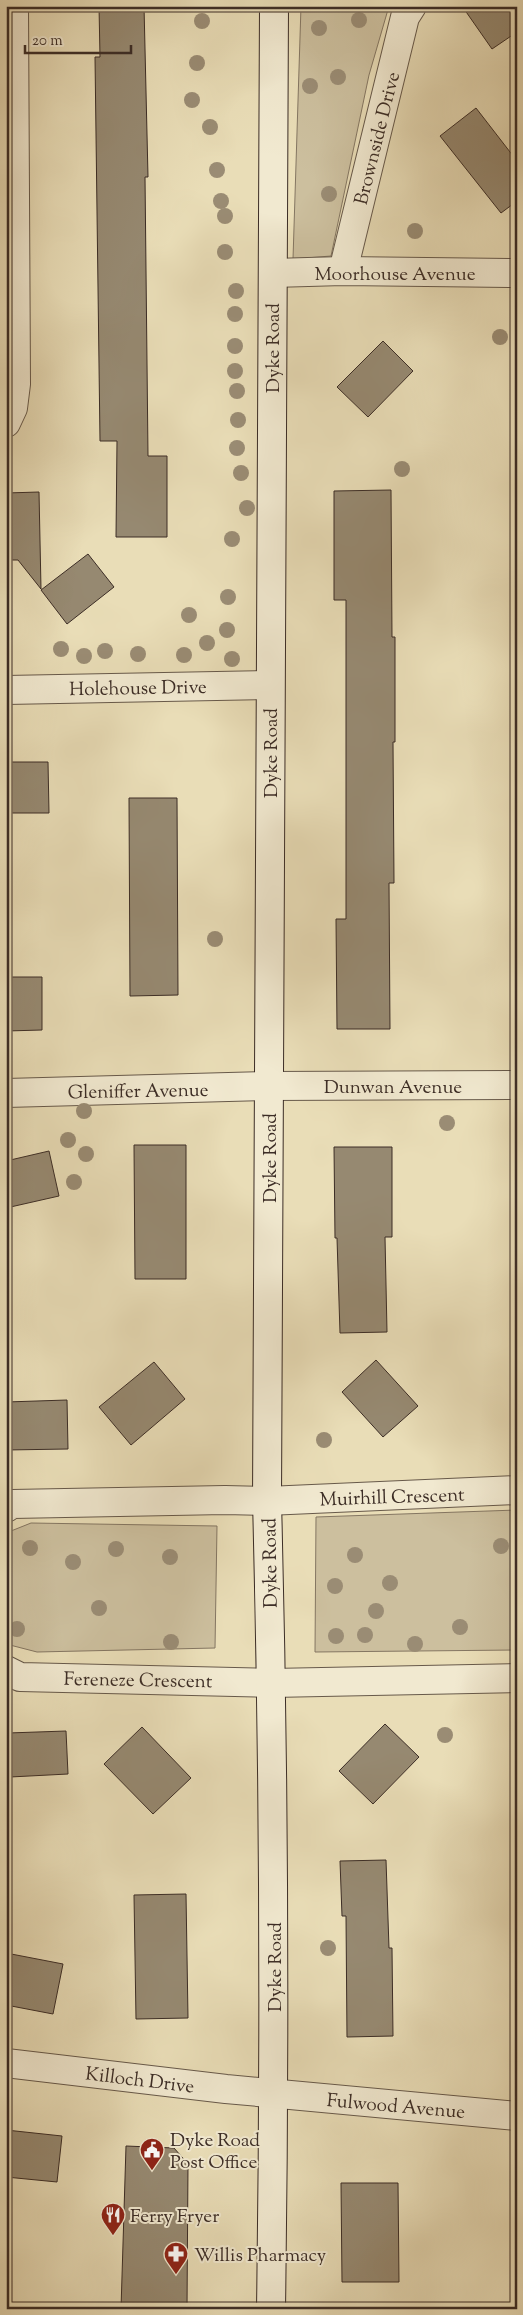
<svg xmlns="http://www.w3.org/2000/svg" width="523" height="2315" viewBox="0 0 523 2315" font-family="'Sorts Mill Goudy',serif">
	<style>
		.green { fill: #ccbf9e; stroke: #847662 }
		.building { fill: #968971; stroke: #3c2d26 }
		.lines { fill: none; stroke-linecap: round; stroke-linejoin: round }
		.street-casing { stroke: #67594a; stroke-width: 30 }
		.secondary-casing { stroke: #3c2d26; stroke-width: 30 }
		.street { stroke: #f1e9d0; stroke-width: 28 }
		.secondary { stroke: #f1e9d0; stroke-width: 28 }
		.tree { fill: #9a8c74 }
		.labels { text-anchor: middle; stroke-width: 4; stroke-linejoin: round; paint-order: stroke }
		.street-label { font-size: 19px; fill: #3c2d26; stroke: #f1e9d0 }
		.poi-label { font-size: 19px; fill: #3c2d26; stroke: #f1e9d0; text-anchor: start }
	</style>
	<rect width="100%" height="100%" fill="#e9ddb7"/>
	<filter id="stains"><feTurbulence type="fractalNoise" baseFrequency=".004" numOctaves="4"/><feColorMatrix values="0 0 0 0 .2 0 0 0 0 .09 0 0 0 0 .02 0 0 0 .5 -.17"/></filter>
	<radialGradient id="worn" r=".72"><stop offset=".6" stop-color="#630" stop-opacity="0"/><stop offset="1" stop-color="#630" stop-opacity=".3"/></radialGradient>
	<g class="green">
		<polygon points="301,6 389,6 369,75 331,256 293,259"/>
		<polygon points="517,1510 517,1650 315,1652 316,1517"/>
		<polygon points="31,1523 217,1526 215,1648 37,1652 6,1644 6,1533"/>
	</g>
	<g class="building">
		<polygon points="99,6 144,6 148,177 145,177 148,456 167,456 167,537 116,537 117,441 100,441 95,57 100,57"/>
		<polygon points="462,6 517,6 517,32 492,49"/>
		<polygon points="476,108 517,161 517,201 501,213 440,136"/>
		<polygon points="383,341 413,371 368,417 337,387"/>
		<polygon points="391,490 392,637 395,637 395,742 393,742 394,883 389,883 390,1029 337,1029 336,919 346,919 346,600 334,600 334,491"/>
		<polygon points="39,492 41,589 18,560 6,560 6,493"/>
		<polygon points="88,554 114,587 67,624 41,590"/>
		<polygon points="6,762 48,762 49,813 6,813"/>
		<polygon points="129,798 177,798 178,995 130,996"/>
		<polygon points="6,977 42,977 42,1030 6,1031"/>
		<polygon points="134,1145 186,1145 186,1279 135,1279"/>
		<polygon points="334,1147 392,1147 392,1237 385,1237 387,1332 340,1333 337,1238 335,1238"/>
		<polygon points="49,1151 59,1196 6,1208 6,1161"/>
		<polygon points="376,1360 418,1406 383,1437 342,1392"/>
		<polygon points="154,1362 185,1399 131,1445 99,1407"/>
		<polygon points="67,1400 68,1449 6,1450 6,1402"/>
		<polygon points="385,1724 419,1757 373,1804 339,1771"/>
		<polygon points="142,1727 191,1778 153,1814 104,1764"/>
		<polygon points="66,1731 68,1774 10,1777 8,1733"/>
		<polygon points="386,1860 389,1948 392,1948 393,2036 347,2037 346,1916 342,1916 340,1861"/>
		<polygon points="186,1894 188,2018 136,2019 134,1895"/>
		<polygon points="6,1953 63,1964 53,2014 6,2005"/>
		<polygon points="6,2130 62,2136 57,2182 6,2177"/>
		<polygon points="126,2146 174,2148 188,2164 187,2309 121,2309"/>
		<polygon points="341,2183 398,2183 399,2282 342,2282"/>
	</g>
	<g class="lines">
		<defs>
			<g id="street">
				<polyline points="343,271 405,17 412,6"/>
				<polyline points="273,273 343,271 517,273"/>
				<polyline points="6,423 13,408 16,384 14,6"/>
				<polyline points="6,690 270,685"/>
				<polyline points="6,1093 269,1086 517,1085"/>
				<polyline points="6,1508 12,1504 225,1500 267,1501 517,1490"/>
				<polyline points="6,1670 20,1677 272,1683 517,1678"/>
				<polyline points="6,2063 226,2089 517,2116"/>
			</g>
			<path id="secondary" d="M271,2309C275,2039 274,1770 267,1501L274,6"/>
		</defs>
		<use href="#street" class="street-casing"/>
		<use href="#secondary" class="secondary-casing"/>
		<use href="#street" class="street"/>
		<use href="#secondary" class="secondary"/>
	</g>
	<g class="tree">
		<circle cx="359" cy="20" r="8"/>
		<circle cx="202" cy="21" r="8"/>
		<circle cx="319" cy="28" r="8"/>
		<circle cx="197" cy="63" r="8"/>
		<circle cx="338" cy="77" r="8"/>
		<circle cx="310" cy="86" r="8"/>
		<circle cx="192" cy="100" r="8"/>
		<circle cx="210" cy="127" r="8"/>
		<circle cx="217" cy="170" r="8"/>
		<circle cx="329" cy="194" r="8"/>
		<circle cx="221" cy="201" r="8"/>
		<circle cx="225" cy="216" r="8"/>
		<circle cx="415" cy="231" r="8"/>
		<circle cx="225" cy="252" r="8"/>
		<circle cx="236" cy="291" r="8"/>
		<circle cx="235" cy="314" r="8"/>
		<circle cx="500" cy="337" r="8"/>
		<circle cx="235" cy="346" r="8"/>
		<circle cx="235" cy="371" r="8"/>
		<circle cx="237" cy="391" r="8"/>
		<circle cx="238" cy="420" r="8"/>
		<circle cx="237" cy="448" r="8"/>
		<circle cx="402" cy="469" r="8"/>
		<circle cx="241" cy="473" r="8"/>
		<circle cx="247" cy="508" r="8"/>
		<circle cx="232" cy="539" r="8"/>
		<circle cx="228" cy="597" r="8"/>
		<circle cx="189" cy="615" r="8"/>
		<circle cx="227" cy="630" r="8"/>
		<circle cx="207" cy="643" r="8"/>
		<circle cx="61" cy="649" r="8"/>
		<circle cx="105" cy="651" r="8"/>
		<circle cx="138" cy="654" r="8"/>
		<circle cx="184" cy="655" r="8"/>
		<circle cx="84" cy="656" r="8"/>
		<circle cx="232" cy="659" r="8"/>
		<circle cx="215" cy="939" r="8"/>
		<circle cx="84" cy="1111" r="8"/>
		<circle cx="447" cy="1123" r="8"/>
		<circle cx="68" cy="1140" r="8"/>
		<circle cx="86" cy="1154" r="8"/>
		<circle cx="74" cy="1182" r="8"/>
		<circle cx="324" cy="1440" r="8"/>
		<circle cx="501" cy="1546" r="8"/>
		<circle cx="30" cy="1548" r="8"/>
		<circle cx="116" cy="1549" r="8"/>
		<circle cx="355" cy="1555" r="8"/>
		<circle cx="170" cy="1557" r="8"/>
		<circle cx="73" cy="1562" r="8"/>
		<circle cx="390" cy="1583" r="8"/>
		<circle cx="335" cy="1586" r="8"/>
		<circle cx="99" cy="1608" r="8"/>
		<circle cx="376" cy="1611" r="8"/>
		<circle cx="460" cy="1627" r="8"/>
		<circle cx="17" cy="1629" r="8"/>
		<circle cx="365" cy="1635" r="8"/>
		<circle cx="336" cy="1636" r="8"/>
		<circle cx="171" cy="1642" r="8"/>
		<circle cx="415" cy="1644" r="8"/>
		<circle cx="445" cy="1735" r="8"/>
		<circle cx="328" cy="1948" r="8"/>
	</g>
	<defs>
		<symbol id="civic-pin" viewBox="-11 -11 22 30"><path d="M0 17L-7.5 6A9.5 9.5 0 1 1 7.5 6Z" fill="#8f2418" stroke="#f1e9d0"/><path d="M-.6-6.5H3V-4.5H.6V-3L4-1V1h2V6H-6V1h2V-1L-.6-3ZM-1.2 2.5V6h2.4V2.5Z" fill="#fff"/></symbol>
		<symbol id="restaurant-pin" viewBox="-11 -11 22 30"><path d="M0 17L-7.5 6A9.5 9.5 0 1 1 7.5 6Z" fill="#8f2418" stroke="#f1e9d0"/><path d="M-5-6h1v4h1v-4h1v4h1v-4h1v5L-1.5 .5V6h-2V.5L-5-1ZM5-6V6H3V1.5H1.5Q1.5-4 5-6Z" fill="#fff"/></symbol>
		<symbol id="pharmacy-pin" viewBox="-11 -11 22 30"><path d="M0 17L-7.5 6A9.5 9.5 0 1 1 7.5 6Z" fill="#8f2418" stroke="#f1e9d0"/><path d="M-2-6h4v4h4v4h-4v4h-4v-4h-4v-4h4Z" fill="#fff"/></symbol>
	</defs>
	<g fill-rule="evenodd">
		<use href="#civic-pin" x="138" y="2136" width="28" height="38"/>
		<use href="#restaurant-pin" x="99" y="2201" width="28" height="38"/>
		<use href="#pharmacy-pin" x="162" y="2240" width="28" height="38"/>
	</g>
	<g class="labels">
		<g class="street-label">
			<text transform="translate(376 138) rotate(-76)" y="7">Brownside Drive</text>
			<text x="395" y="280">Moorhouse Avenue</text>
			<text transform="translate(272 348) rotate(-90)" y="7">Dyke Road</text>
			<text transform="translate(138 687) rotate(-1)" y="7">Holehouse Drive</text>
			<text transform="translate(270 753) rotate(-90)" y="7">Dyke Road</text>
			<text x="393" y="1093">Dunwan Avenue</text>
			<text transform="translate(138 1090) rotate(-1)" y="7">Gleniffer Avenue</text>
			<text transform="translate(269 1158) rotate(-90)" y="7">Dyke Road</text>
			<text transform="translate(392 1496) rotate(-2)" y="7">Muirhill Crescent</text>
			<text transform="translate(269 1563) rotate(-91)" y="7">Dyke Road</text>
			<text transform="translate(138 1679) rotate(1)" y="7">Fereneze Crescent</text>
			<text transform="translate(274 1967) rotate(-90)" y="7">Dyke Road</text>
			<text transform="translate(140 2079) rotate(7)" y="7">Killoch Drive</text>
			<text transform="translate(396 2105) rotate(5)" y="7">Fulwood Avenue</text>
		</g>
		<g class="poi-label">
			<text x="170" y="2146">Dyke Road<tspan x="170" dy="22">Post Office</tspan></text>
			<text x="130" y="2222">Ferry Fryer</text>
			<text x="194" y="2261">Willis Pharmacy</text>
		</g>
	</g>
	<rect width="523" height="2315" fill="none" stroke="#e9ddb7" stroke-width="25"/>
	<rect x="8" y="8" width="508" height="2300" fill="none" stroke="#3c2d26" stroke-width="2.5"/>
	<rect x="12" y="12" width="498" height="2290" fill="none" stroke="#3c2d26"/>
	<path d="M25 45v8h106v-8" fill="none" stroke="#3c2d26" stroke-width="2.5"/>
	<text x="32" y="45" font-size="15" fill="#3c2d26" stroke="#f1e9d0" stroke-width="4" paint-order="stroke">20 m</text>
	<rect width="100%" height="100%" filter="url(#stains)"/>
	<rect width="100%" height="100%" fill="url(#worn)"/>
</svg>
